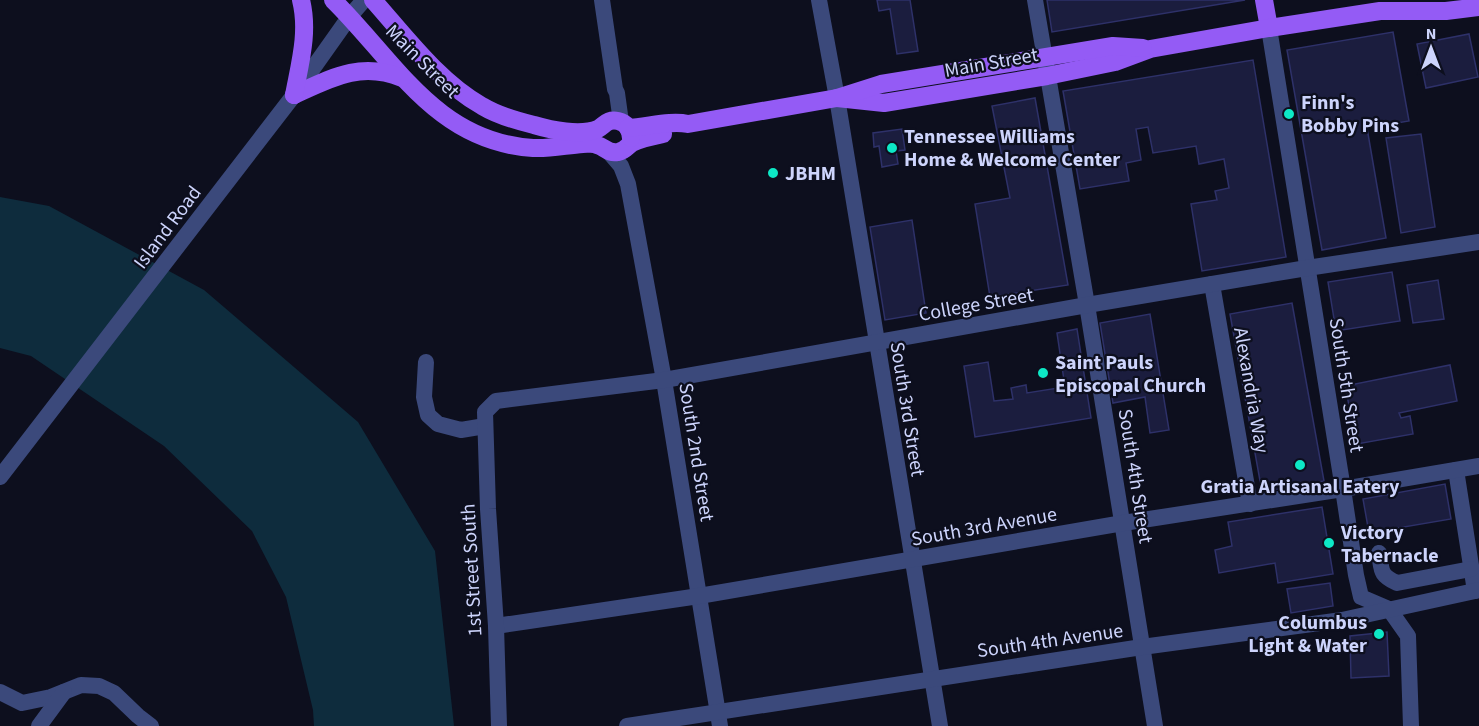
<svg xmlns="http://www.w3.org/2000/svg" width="1479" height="726" viewBox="0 0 1479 726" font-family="'Source Sans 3',sans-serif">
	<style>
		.water { fill: #0e2c3d }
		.building { fill: #1b1d3e; stroke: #2e3169; stroke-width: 1.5 }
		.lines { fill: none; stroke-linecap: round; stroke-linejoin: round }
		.minor { stroke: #3b497b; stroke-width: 16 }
		.major { stroke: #945bf5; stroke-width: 18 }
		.poi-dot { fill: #0de8c6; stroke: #0d0f1e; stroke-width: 2 }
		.labels { text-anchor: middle; stroke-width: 4.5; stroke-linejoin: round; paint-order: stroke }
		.street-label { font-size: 20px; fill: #cdd4fc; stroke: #0d0f1e }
		.poi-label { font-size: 20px; font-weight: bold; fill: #cdd4fc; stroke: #0d0f1e; text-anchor: start }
	</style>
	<rect width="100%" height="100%" fill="#0d0f1e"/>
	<polygon class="water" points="0,197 49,206 204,290 358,422 435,551 454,726 314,726 313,710 286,597 252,531 164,446 31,356 0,348"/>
	<g class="building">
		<polygon points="877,0 910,0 918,51 897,54 890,9 879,11"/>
		<polygon points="1047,0 1245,0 1052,32"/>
		<polygon points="1393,32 1409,121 1367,128 1386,238 1322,250 1287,50"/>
		<polygon points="1469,34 1478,77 1426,88 1417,44"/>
		<polygon points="1253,60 1286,257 1202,271 1191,204 1217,200 1215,191 1229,188 1224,159 1199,164 1196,146 1153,153 1148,127 1136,129 1141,160 1126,163 1129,181 1080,189 1063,91"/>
		<polygon points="1035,98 1068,285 990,297 975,204 1010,198 992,106"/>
		<polygon points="902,129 905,150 896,151 898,164 882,167 879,146 874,147 873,133"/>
		<polygon points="1421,134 1435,227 1401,233 1386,138"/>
		<polygon points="912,220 926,313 885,320 870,227"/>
		<polygon points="1392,272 1400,321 1336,331 1328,282"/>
		<polygon points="1438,280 1444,319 1413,323 1407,285"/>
		<polygon points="1292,303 1324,481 1262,492 1230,314"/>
		<polygon points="1150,314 1169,430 1150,433 1145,397 1113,403 1100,323"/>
		<polygon points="1077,329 1091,418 975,437 964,366 988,362 994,401 1013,399 1011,388 1026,385 1027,393 1065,387 1057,333"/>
		<polygon points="1450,365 1457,401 1399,413 1401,418 1410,416 1413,434 1357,444 1345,386"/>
		<polygon points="1445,484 1451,519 1369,533 1363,499"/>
		<polygon points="1322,507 1333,574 1278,583 1275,563 1219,573 1215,550 1232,546 1228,522"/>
		<polygon points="1330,583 1333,606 1291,613 1287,589"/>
		<polygon points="1387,632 1389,676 1351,678 1350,636"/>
	</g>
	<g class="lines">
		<g class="minor">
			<polyline points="602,0 615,89 617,93 621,122"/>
			<polyline points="819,0 837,98 940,726"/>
			<polyline points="1035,0 1087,305 1155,726"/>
			<polyline points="1269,28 1343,489 1356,575 1361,597 1389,609 1408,636 1411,726"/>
			<polyline points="609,152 621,166 628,184 664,380 720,726"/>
			<polyline points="1212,284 1250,504"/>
			<polyline points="426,362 424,397 428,415 438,424 461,430 485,426"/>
			<polyline points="1456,470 1475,591"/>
			<polyline points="0,477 294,95 350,16 364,0"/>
			<path d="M1379,553C1382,570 1379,575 1397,583L1471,569"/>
			<polyline points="496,626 699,596 1123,523 1343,489 1479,466"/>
			<polyline points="0,692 22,703 51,697 81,685 99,686 114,693 138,716 151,726"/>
			<polyline points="39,726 64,692"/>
			<polyline points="499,726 496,626 488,509 485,412 496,401 664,380 1087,305 1307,268 1479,242"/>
			<polyline points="627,726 1142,647 1342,620 1479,590"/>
		</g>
		<g class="major">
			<path d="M333,0C395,61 436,142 533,148C550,149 567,145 583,144C588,144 593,143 597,145C605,147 608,154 618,152C625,151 627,146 632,143C642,138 653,136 663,134"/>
			<path d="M373,0C405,36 439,82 482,106C497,115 517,121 534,125C551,130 580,136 598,129C605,125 607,119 618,121C627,123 630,129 631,138"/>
			<polyline points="1264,0 1269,28"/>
			<path d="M294,95C331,78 361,61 402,78"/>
			<path d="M294,95C300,63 309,32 301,0"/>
			<polyline points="837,98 884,103 1047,76 1115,62 1150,49 1269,28 1380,11 1446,11 1479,7"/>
			<path d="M628,128C648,127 670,120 688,124L837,98L881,84L1113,46L1143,48"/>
		</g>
	</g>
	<g class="poi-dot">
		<circle cx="1289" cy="114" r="6"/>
		<circle cx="892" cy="148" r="6"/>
		<circle cx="773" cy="173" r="6"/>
		<circle cx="1043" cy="373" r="6"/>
		<circle cx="1300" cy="465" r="6"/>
		<circle cx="1329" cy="543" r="6"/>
		<circle cx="1379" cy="634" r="6"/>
	</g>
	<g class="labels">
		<g class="street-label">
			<text transform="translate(423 61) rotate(45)" y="7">Main Street</text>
			<text transform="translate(991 62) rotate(-10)" y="7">Main Street</text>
			<text transform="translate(167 227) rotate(-53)" y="7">Island Road</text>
			<text transform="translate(976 304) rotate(-10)" y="7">College Street</text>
			<text transform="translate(1347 385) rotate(81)" y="7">South 5th Street</text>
			<text transform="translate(1252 390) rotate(80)" y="7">Alexandria Way</text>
			<text transform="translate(908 409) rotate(81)" y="7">South 3rd Street</text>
			<text transform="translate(697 452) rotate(81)" y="7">South 2nd Street</text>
			<text transform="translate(1136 476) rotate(81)" y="7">South 4th Street</text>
			<text transform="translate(984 526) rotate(-10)" y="7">South 3rd Avenue</text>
			<text transform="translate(471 570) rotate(-93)" y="7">1st Street South</text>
			<text transform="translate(1050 640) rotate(-8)" y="7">South 4th Avenue</text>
		</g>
		<g class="poi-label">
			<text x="1301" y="109">Finn's<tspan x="1301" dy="23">Bobby Pins</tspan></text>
			<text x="904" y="143">Tennessee Williams<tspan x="904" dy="23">Home &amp; Welcome Center</tspan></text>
			<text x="785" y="180">JBHM</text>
			<text x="1055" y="369">Saint Pauls<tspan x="1055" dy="23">Episcopal Church</tspan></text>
			<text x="1300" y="493" text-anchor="middle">Gratia Artisanal Eatery</text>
			<text x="1341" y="539">Victory<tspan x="1341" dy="23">Tabernacle</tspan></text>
			<text x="1367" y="629" text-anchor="end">Columbus<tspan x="1367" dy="23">Light &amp; Water</tspan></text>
		</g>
	</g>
	<g transform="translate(1431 48)" stroke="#0d0f1e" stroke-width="4.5" paint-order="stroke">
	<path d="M0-4.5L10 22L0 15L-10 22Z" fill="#cdd4fc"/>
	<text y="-9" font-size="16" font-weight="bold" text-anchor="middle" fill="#cdd4fc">N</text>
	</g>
</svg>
